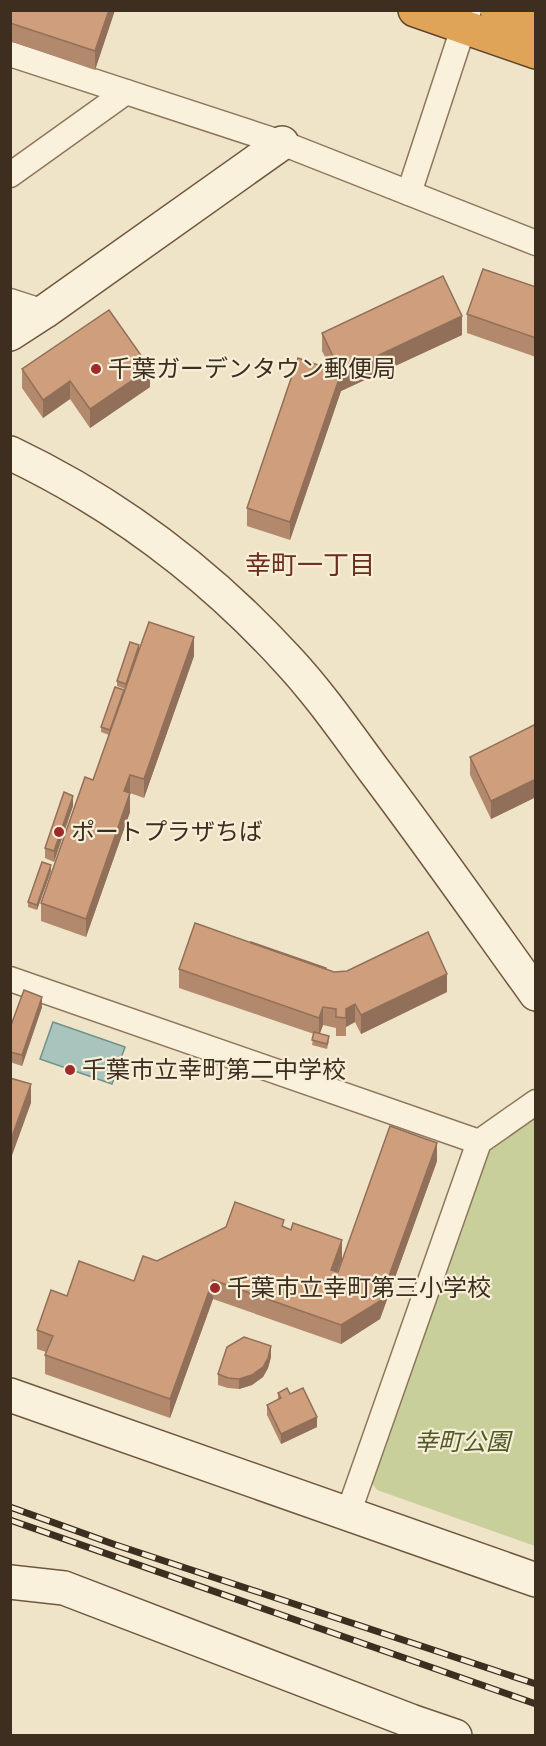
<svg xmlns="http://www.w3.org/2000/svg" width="546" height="1746" viewBox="0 0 546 1746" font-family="'Zilla Slab','Noto Sans JP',serif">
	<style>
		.green { fill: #c9cf9b }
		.water { fill: #a9c4bc; stroke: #6f938a; stroke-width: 1.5 }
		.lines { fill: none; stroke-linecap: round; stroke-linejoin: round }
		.street-casing { stroke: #8d765c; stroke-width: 27 }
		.secondary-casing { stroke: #6f573f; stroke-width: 36 }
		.highway-casing { stroke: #5b4430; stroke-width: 36 }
		.street { stroke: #faf1dc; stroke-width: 24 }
		.secondary { stroke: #faf1dc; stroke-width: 33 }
		.highway { stroke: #e0a458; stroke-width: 33 }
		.rail-casing { stroke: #3d2e20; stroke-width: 7 }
		.rail { stroke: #f7eed8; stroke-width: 4.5; stroke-dasharray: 14; stroke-linecap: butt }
		.wall { fill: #b2896c }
		.shaded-wall { fill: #916f58 }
		.building { fill: #cf9f7d; stroke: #916f58; stroke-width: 1.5 }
		.poi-dot { fill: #9e2a2b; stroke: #f7eed8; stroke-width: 2 }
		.labels { text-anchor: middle; stroke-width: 4.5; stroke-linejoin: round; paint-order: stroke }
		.poi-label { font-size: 24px; fill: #3d2e20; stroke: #f7eed8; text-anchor: start }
		.park-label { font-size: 24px; font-style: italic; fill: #4d5a26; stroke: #f7eed8 }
		.neighbourhood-label { font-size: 26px; fill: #6b2e1e; stroke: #f7eed8 }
	</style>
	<rect width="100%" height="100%" fill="#f0e4c8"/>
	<polygon class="green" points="535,1113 535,1546 377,1490 370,1480 487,1148"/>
	<polygon class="water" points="53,1022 125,1047 112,1084 40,1059"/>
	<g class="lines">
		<defs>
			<g id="street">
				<polyline points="10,54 282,143 536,243"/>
				<polyline points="10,175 126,92"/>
				<polyline points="409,193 469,10"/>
				<polyline points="10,301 44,312"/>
				<polyline points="10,979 479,1142"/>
				<polyline points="348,1514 479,1142 536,1102"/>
			</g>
			<g id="secondary">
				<polyline points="10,334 44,312 282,143"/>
				<path d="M10,453C115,503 208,573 286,658C318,692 345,731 373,769C429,843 482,919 536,994"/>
				<polyline points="10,1395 536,1580"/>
				<polyline points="10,1582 64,1588 411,1721 455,1736"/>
			</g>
			<g id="highway">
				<polyline points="415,10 536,52"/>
				<polyline points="497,10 536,24"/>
			</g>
		</defs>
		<use href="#street" class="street-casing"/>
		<use href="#secondary" class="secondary-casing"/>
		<use href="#highway" class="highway-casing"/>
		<use href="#street" class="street"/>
		<use href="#secondary" class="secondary"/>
		<use href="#highway" class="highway"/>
		<defs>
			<g id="rail">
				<polyline points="10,1507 116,1545 536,1684"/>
				<polyline points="10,1520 536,1704"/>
			</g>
		</defs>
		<use href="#rail" class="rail-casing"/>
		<use href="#rail" class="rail"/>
	</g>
	<g class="wall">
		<polygon points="10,10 115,10 95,70 10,41"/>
		<polygon points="536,287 536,357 467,333 467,314"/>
		<polygon points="322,333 462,335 341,391 290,540 247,526 247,508 331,369 322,351"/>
		<polygon points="22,369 150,387 90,428 70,399 43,418 22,388"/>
		<polygon points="139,650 194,656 144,798 130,793 130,812 86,937 41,921 41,903 93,780 109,735 101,732 101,727 124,695 125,689 117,686 117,681"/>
		<polygon points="536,724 536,797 491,819 470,775 470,757"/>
		<polygon points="73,806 54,862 45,858 45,848"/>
		<polygon points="51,871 37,910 28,907 28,902"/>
		<polygon points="179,969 326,969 334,972 447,992 361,1034 355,1022 346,1027 346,1036 336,1036 336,1028 323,1025 320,1033 329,1041 327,1049 312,1045 314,1034 179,988"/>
		<polygon points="42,1007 22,1066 10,1062 10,1028"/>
		<polygon points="437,1161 380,1319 341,1344 213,1299 170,1418 45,1374 45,1355 46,1352 37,1349 37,1330 67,1296 134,1281 157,1261 284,1227 342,1259 337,1272 338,1272"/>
		<polygon points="271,1357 268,1368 263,1377 252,1385 239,1389 228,1388 218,1385 218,1374"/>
		<polygon points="278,1393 290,1394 317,1427 281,1444 267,1415 267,1405 278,1400"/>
	</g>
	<g class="shaded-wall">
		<polygon points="109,10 115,10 95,70 95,51"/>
		<polygon points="462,316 462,335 341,391 290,540 290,522 341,373"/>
		<polygon points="150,368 150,387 90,428 90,409"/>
		<polygon points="70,381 70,399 43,418 43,400"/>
		<polygon points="194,637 194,656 144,798 144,779"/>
		<polygon points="139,645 139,651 126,690 126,684"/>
		<polygon points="124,690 124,696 110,735 110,730"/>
		<polygon points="130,775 130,793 124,791"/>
		<polygon points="536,779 536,797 491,819 491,801"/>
		<polygon points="130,793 130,812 86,937 86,919"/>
		<polygon points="73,796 73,806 54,862 54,851"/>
		<polygon points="51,865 51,871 37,910 37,905"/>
		<polygon points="447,974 447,992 361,1034 361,1015"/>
		<polygon points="42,997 42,1007 22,1066 22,1055"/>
		<polygon points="355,1004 355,1022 346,1027 346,1036 346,1009"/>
		<polygon points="323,1007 323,1025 319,1036 319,1018"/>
		<polygon points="31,1084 31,1103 10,1161 10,1142"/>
		<polygon points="437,1143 437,1161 380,1319 341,1344 341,1325"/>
		<polygon points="342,1240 342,1259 331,1289 331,1270"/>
		<polygon points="213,1280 213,1299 170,1418 170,1399"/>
		<polygon points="271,1346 271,1357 268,1368 263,1377 252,1385 239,1389 239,1379"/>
		<polygon points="317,1417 317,1427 281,1444 281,1434"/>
	</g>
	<g class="building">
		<polygon points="10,10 109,10 95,51 10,23"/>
		<polygon points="483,269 536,287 536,338 467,314"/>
		<polygon points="443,276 462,316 341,373 322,333"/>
		<polygon points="109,310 150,368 90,409 70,381 43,400 22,369"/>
		<polygon points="298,358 341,373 290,522 247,508"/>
		<polygon points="149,622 194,637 144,779 130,775 124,791 130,793 86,919 41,903 85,777 93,780"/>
		<polygon points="130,642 139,645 126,684 117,681"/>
		<polygon points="115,687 124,690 110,730 101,727"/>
		<polygon points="536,724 536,779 491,801 470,757"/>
		<polygon points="64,792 73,796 54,851 45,848"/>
		<polygon points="42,862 51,865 37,905 28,902"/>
		<polygon points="195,923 334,972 347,971 428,932 447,974 361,1015 355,1004 346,1009 346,1018 336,1017 336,1009 323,1007 319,1018 179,969"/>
		<polygon points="251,942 326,968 326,969 251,943"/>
		<polygon points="24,990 42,997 22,1055 10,1052 10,1028"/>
		<polygon points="314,1032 329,1036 327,1044 312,1040"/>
		<polygon points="10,1078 31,1084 10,1142"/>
		<polygon points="390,1126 437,1143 380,1301 341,1325 213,1280 170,1399 45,1355 53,1336 37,1330 51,1290 67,1296 79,1261 134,1281 143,1256 157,1261 226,1227 235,1202 284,1220 282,1226 291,1230 293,1223 342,1240 331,1270 338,1272"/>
		<polygon points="244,1337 271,1346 268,1358 263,1367 252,1375 239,1379 228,1378 218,1374 227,1347"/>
		<polygon points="287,1388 290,1394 303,1388 317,1417 281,1434 267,1405 281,1398 278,1393"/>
	</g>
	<g class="poi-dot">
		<circle cx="96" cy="369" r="6"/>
		<circle cx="59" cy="832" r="6"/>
		<circle cx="70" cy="1070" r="6"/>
		<circle cx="215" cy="1288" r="6"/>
	</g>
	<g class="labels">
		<g class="poi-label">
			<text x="108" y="377">千葉ガーデンタウン郵便局</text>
			<text x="71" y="840">ポートプラザちば</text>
			<text x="82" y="1078">千葉市立幸町第二中学校</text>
			<text x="227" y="1296">千葉市立幸町第三小学校</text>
		</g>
		<g class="park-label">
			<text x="462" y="1450">幸町公園</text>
		</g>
		<g class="neighbourhood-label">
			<text x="310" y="574">幸町一丁目</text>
		</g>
	</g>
	<rect width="546" height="1746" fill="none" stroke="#3d2e20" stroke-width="24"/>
</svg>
